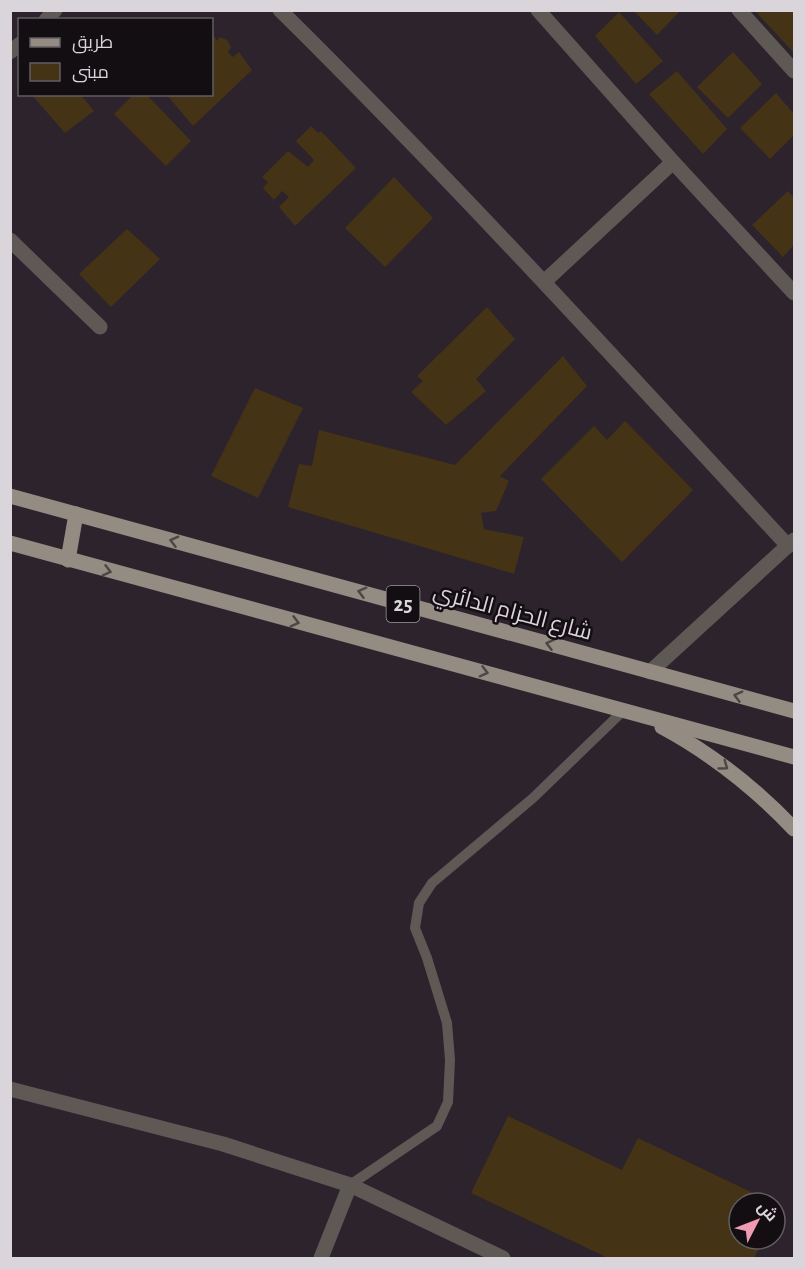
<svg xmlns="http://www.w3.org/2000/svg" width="805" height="1269" viewBox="0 0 805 1269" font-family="'Alegreya Sans',Cairo,sans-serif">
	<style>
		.building { fill: #443315 }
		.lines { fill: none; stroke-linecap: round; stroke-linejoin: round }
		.lane { stroke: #5e5955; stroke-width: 10 }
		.street { stroke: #5e5955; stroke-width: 15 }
		.primary { stroke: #948b82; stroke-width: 15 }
		.oneway { stroke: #4c4644 }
		.labels { text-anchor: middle; stroke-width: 5; stroke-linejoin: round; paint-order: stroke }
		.shield { fill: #120e12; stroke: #9e999f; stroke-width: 1.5 }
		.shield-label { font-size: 21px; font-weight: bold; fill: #dad5db }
		.street-label { font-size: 22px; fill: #dad5db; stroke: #120e12 }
	</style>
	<rect width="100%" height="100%" fill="#2c232c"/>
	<g class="building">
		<polygon points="633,10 681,10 657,35"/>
		<polygon points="754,10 794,10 794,53"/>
		<polygon points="619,12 663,61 636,84 595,36"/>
		<polygon points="214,36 217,41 220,37 227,40 231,47 228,52 233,57 239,52 252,70 193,126 166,94 212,94 212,38"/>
		<polygon points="733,52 762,84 728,118 697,87"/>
		<polygon points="677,71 727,129 703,154 649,94"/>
		<polygon points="776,93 794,114 794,135 770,159 740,128"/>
		<polygon points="31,94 80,94 94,111 65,133"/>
		<polygon points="134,94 146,94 191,141 166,166 114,114"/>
		<polygon points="311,126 318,133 321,131 356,168 295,226 279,207 289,197 282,191 274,200 263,188 268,182 262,177 288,151 308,167 314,160 296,141"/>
		<polygon points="394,177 433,218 385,267 345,228"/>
		<polygon points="788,191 794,198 794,245 783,257 752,225"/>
		<polygon points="127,229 160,259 111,307 79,274"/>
		<polygon points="487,307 515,339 476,379 486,391 446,425 411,392 423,381 417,376"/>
		<polygon points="563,356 587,386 500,476 509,481 496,511 481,513 484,529 524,537 514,574 288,507 299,464 312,466 319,430 455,465"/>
		<polygon points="255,388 303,408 258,498 211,476"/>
		<polygon points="625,421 693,490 622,562 541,479 594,426 607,440"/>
		<polygon points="508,1116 622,1170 638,1138 774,1203 739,1203 739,1239 764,1239 754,1258 608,1258 471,1193"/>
	</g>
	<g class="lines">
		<polyline class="lane" points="350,1185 437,1126 448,1102 450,1060 447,1023 427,958 415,928 419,903 432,883 533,798 624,710"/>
		<g class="street">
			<path d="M280,10C455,183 621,365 788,546"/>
			<polyline points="538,10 673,162 794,293"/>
			<polyline points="739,10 794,71"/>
			<polyline points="46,20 55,10"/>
			<polyline points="10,52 20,44"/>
			<polyline points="10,240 100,327"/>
			<polyline points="544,282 673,162"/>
			<polyline points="650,672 794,540"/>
			<polyline points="10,1089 223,1144 350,1185 503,1258"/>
			<polyline points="321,1258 350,1185"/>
		</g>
		<g class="primary">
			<polyline points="10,496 794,711"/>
			<polyline points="10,543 794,757"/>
			<polyline points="68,560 76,514"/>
			<path d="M662,727C712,754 755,788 794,829"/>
		</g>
	</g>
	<defs><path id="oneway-chevron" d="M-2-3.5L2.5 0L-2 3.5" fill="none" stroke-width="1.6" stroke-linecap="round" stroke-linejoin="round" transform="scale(1.5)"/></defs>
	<g class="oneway">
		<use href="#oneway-chevron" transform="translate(174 541) rotate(-165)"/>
		<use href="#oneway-chevron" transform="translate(107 571) rotate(15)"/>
		<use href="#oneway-chevron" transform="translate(362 592) rotate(-165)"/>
		<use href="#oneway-chevron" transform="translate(295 622) rotate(15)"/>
		<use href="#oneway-chevron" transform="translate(550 644) rotate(-165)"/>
		<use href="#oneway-chevron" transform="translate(484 672) rotate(15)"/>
		<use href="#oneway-chevron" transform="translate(738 696) rotate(-165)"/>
		<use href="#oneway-chevron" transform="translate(724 766) rotate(36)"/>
	</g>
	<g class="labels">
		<rect class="shield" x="386.5" y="586" width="33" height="36" rx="4.5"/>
		<g class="shield-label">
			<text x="403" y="611">25</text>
		</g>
		<g class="street-label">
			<text transform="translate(513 611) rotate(15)" y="8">شارع الحزام الدائري</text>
		</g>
	</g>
	<rect width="805" height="1269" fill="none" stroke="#dad5db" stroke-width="24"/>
	<rect x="18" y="18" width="195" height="78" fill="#120e12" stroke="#625e62" stroke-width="1.5"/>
	<rect x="30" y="38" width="30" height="9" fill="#948b82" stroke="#625e62" stroke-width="1.5"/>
	<text x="72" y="48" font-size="18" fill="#dad5db">طريق</text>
	<rect x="30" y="63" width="30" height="18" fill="#443315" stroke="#625e62" stroke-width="1.5"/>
	<text x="72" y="78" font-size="18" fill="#dad5db">مبنى</text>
	<g transform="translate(757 1221) rotate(48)"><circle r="28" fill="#120e12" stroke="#625e62" stroke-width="1.5"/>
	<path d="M0-4.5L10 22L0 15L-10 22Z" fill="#f19ab4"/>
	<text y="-9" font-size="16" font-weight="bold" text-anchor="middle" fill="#dad5db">ش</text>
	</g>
</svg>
